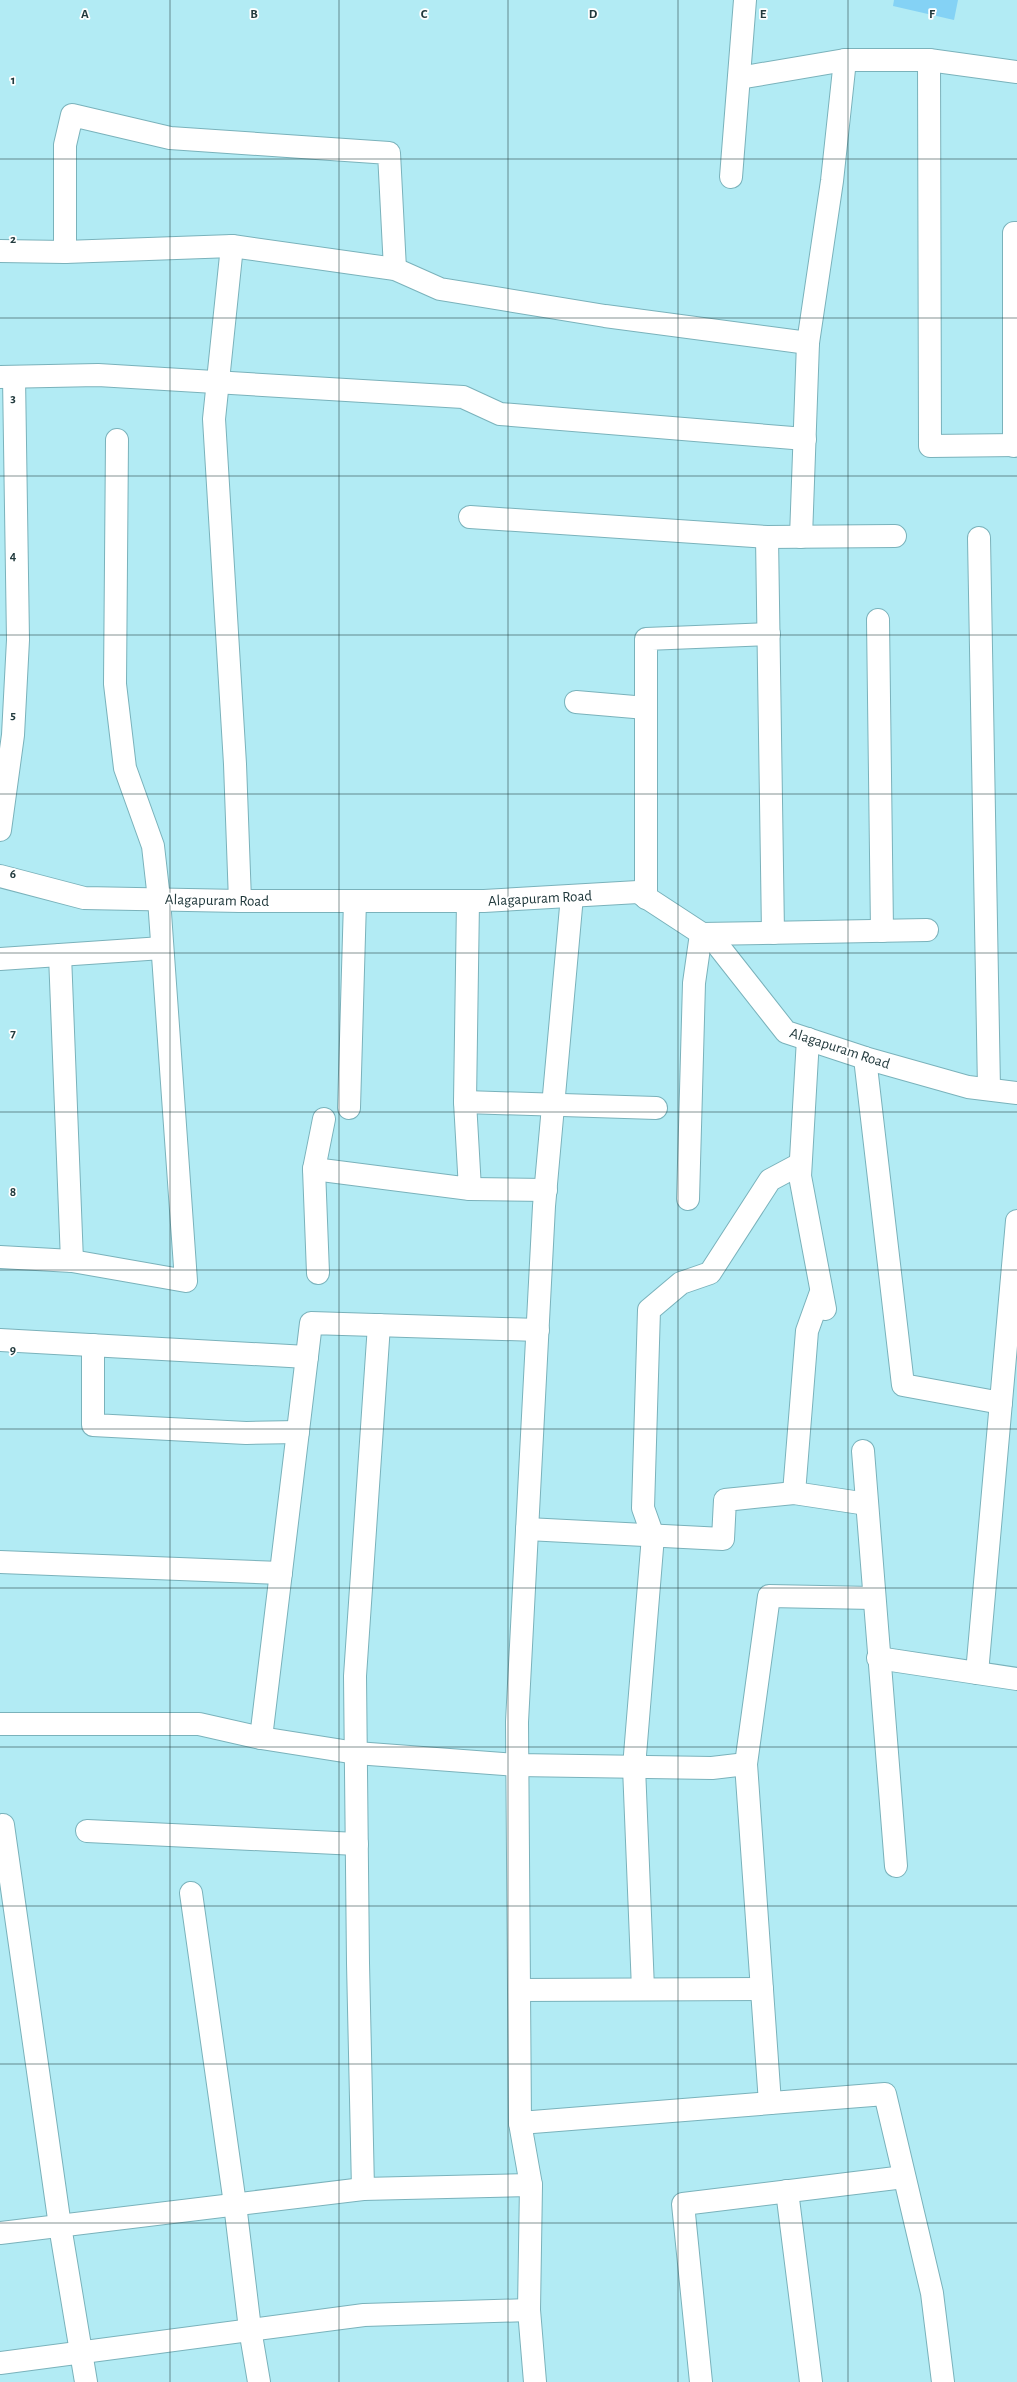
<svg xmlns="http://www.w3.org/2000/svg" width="1017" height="2382" viewBox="0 0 1017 2382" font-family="'Alegreya Sans',sans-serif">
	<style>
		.building { fill: #84d2f5 }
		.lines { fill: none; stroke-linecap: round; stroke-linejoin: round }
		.street-casing { stroke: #7ab2bb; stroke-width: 24 }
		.secondary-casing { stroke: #7ab2bb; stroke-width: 24 }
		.street { stroke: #fff; stroke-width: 22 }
		.secondary { stroke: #fff; stroke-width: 22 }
		.grid { fill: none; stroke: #223a3d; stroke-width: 1; stroke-opacity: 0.55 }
		.labels { text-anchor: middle; stroke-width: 3.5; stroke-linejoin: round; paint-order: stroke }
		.street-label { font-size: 15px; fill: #223a3d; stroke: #fff }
		.grid-label { font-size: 13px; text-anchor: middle; font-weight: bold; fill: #223a3d; stroke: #fff; stroke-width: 3.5; stroke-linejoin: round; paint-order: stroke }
	</style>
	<rect width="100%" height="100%" fill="#b2ebf4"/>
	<polygon class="building" points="894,0 958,0 954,20 893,6"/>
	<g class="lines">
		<defs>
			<g id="street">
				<polyline points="929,60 930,446 1017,445"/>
				<polyline points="739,78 845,60 929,60 1017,72"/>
				<polyline points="731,177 745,0"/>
				<polyline points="232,246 214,419 235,764 240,901"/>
				<polyline points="0,251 65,252 232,246 395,269 440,289 605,316 808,343"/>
				<polyline points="65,252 65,145 72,115 170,138 389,153 395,269"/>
				<polyline points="0,377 98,375 463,397 500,414 805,439"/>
				<polyline points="1014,446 1014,233 1017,233"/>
				<polyline points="470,517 767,537 895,536"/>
				<polyline points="767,537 773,933"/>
				<polyline points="801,537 808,343 832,181 845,60"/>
				<polyline points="979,538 989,1089"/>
				<polyline points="878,620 882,931"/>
				<polyline points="576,702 646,708"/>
				<polyline points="0,830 13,735 18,640 14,377"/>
				<polyline points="646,898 646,639 769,634"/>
				<polyline points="60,955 72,1261"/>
				<polyline points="0,959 162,948"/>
				<polyline points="808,1039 800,1176 825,1309"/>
				<polyline points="865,1058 903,1385 1001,1403"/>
				<polyline points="465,1102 656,1108"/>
				<polyline points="349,1108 355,901"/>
				<polyline points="314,1169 470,1189 465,1102 468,901"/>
				<polyline points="470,1189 546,1190"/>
				<polyline points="688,1199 694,983 701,934 927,930"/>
				<polyline points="0,1257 72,1261 186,1281 159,899 153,846 125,768 115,684 117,440"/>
				<polyline points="318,1273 314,1169 324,1119"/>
				<polyline points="0,1340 307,1357"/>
				<polyline points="93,1345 93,1425 246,1433 298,1432"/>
				<polyline points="863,1451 896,1866"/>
				<polyline points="794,1493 807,1331 821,1292"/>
				<polyline points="527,1529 723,1539 725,1500 794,1493 867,1504"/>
				<polyline points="0,1562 281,1573"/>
				<polyline points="878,1658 1017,1679"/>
				<polyline points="977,1673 1017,1221"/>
				<polyline points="0,1724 199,1724 261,1738 356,1753 517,1765 712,1768 746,1764"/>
				<polyline points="261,1738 311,1323 538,1330"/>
				<polyline points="3,1825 60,2226 86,2382"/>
				<polyline points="87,1831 357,1844"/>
				<polyline points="191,1893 235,2204 250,2329 259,2382"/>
				<polyline points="643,1989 634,1767 653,1536 643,1508 649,1310 681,1283 710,1273 770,1180 800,1164"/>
				<polyline points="519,1990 762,1989"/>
				<polyline points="770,2103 746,1764 769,1596 873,1598"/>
				<polyline points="520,2123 885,2094 932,2293 943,2382"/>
				<polyline points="363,2189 358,1963 355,1676 379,1325"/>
				<polyline points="787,2191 811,2382"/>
				<polyline points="0,2233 363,2189 531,2185"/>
				<polyline points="0,2363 364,2315 529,2310"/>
				<polyline points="535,2382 529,2310 531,2185 520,2123 517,1722 544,1206 572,896"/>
				<polyline points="701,2382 683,2204 904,2177"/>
			</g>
			<polyline id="secondary" points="0,876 84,898 240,901 484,901 638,892 716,943 786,1032 865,1058 968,1087 1017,1093"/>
		</defs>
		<use href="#street" class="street-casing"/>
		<use href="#secondary" class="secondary-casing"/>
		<use href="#street" class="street"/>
		<use href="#secondary" class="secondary"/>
	</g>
	<path class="grid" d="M170,0V2382M339,0V2382M508,0V2382M678,0V2382M848,0V2382M0,159H1017M0,318H1017M0,476H1017M0,635H1017M0,794H1017M0,953H1017M0,1112H1017M0,1270H1017M0,1429H1017M0,1588H1017M0,1747H1017M0,1906H1017M0,2064H1017M0,2223H1017"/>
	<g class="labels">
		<g class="street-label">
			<text transform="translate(540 898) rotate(-3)" y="5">Alagapuram Road</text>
			<text transform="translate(217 900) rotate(1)" y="5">Alagapuram Road</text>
			<text transform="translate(840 1048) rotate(18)" y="5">Alagapuram Road</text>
		</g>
	</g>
	<g class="grid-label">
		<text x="85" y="18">A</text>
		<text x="254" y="18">B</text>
		<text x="424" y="18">C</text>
		<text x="593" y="18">D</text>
		<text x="763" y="18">E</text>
		<text x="932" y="18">F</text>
		<text x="13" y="84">1</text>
		<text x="13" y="243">2</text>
		<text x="13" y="402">3</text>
		<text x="13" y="560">4</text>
		<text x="13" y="719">5</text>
		<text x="13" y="878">6</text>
		<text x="13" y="1037">7</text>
		<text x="13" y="1196">8</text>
		<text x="13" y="1354">9</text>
	</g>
</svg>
